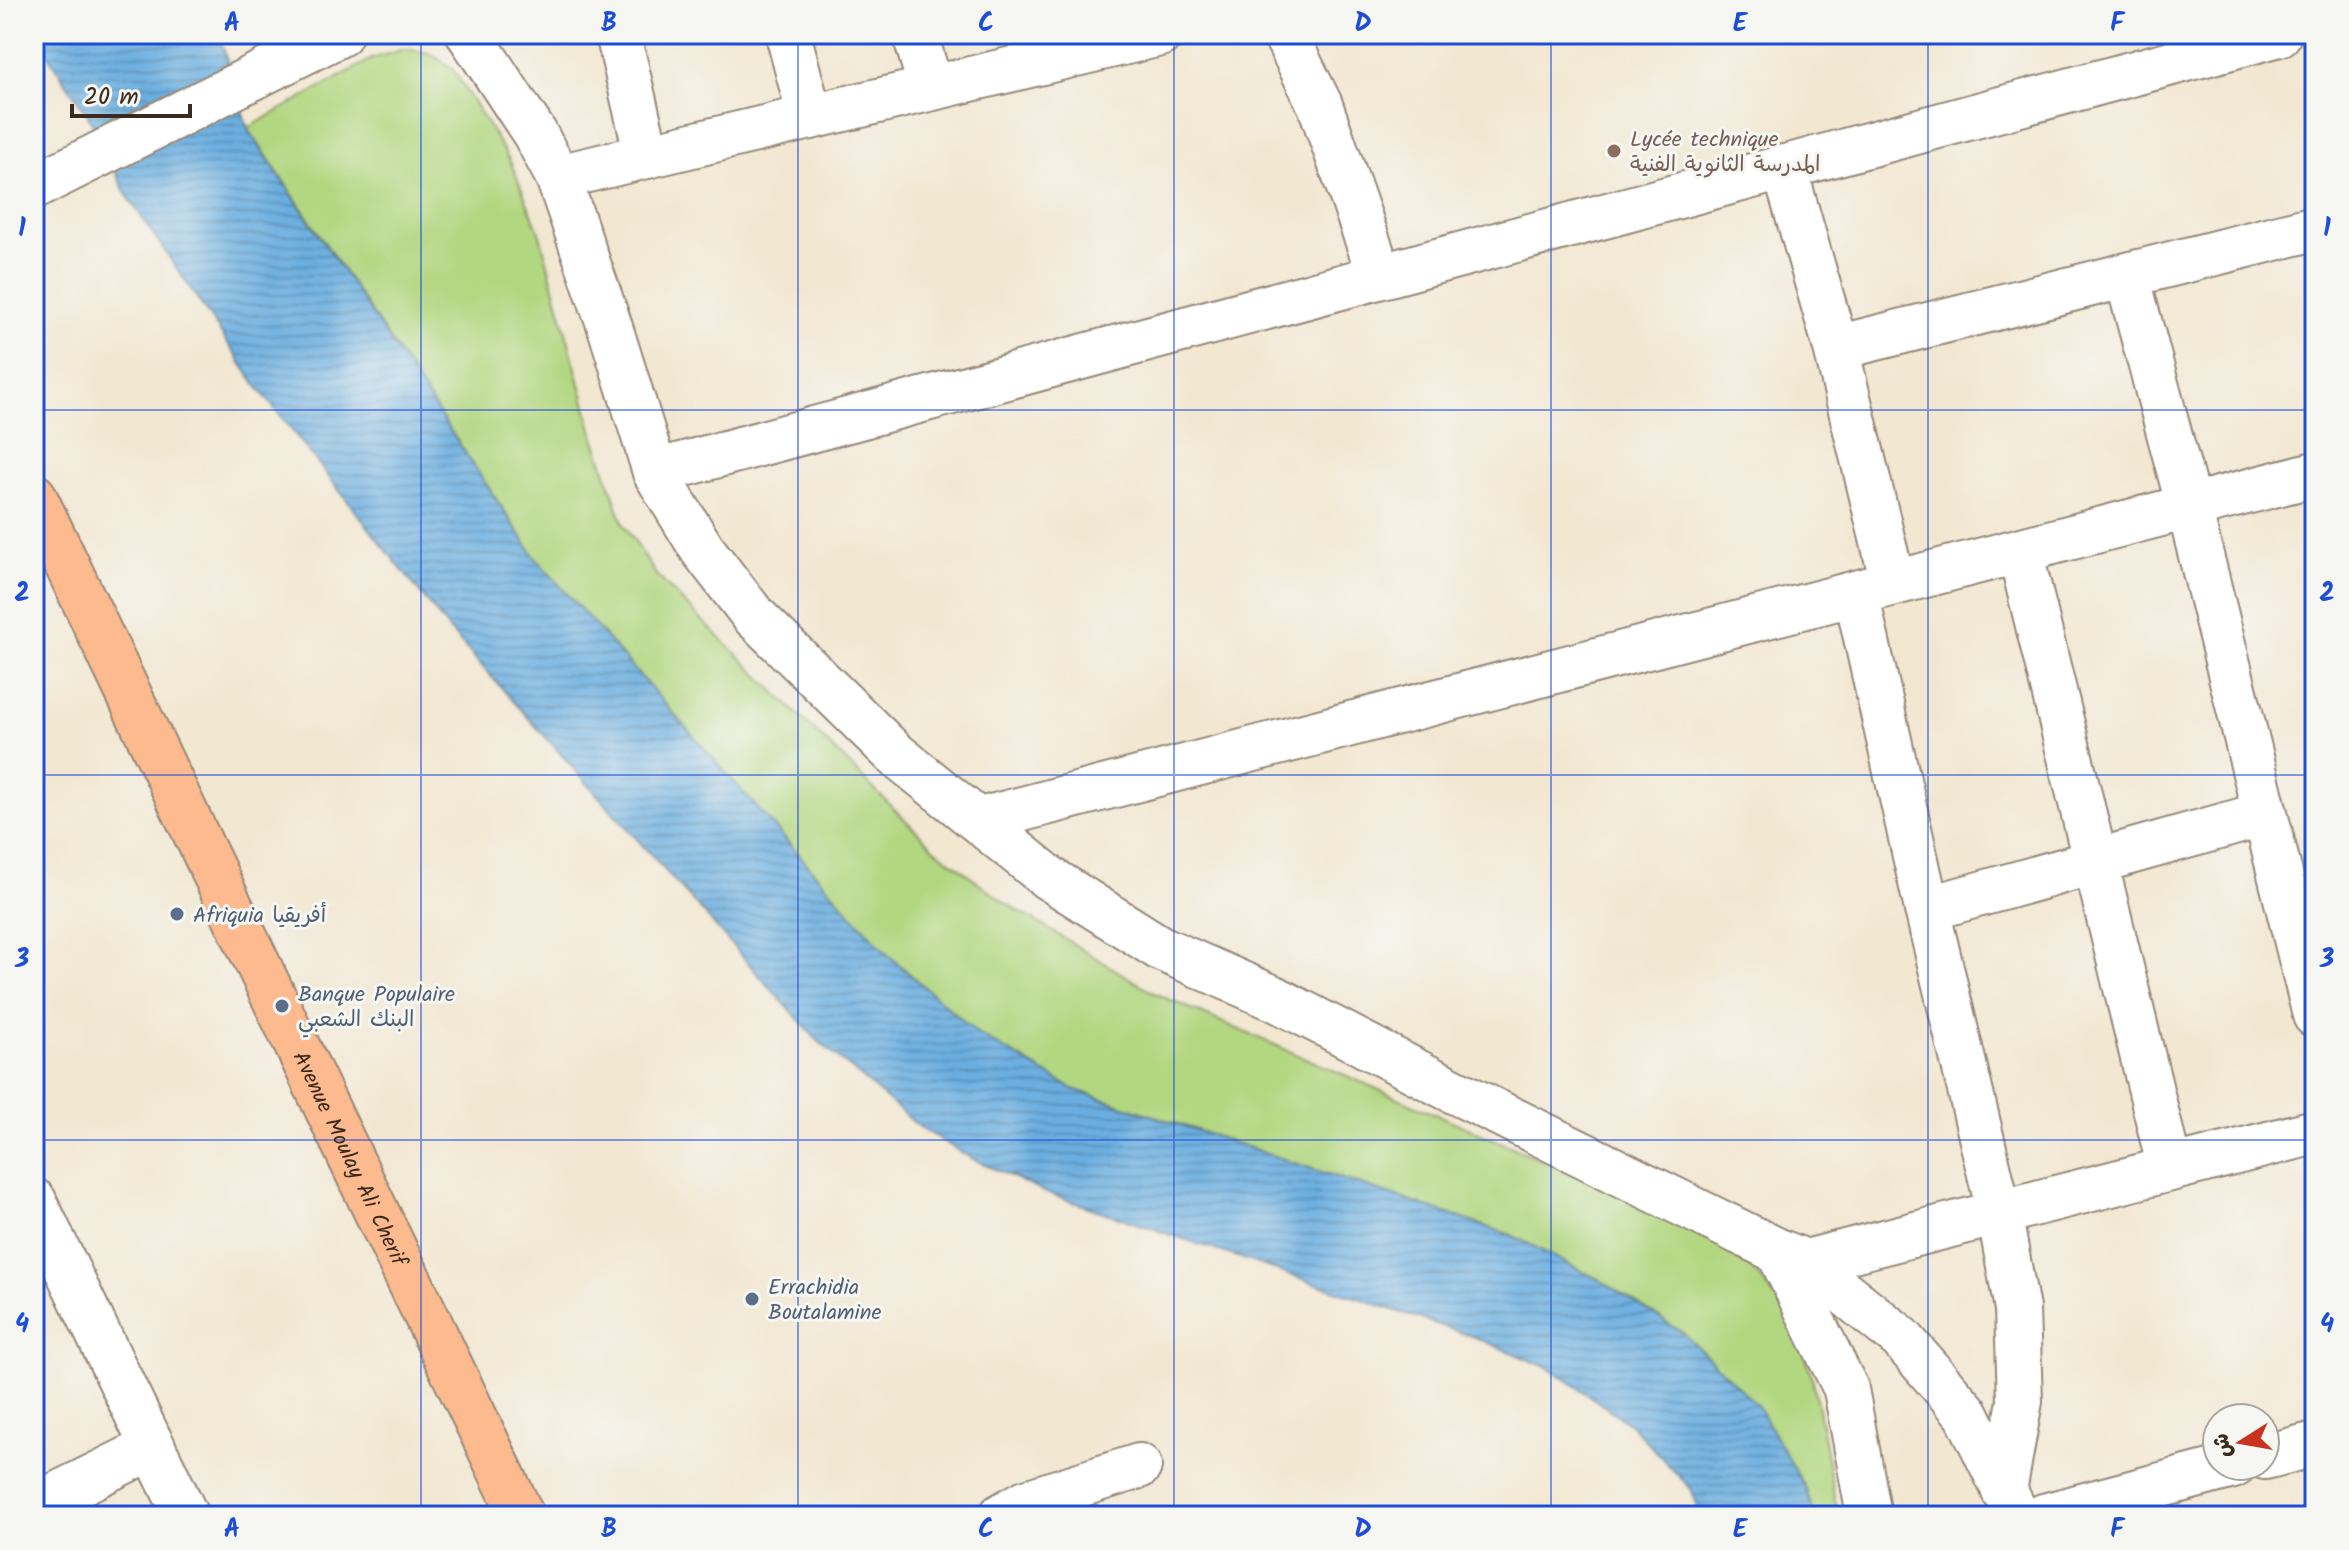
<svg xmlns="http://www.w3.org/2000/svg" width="2349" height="1550" viewBox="0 0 2349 1550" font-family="Kalam,'Playpen Sans Arabic',sans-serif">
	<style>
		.green { fill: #b2d781; stroke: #768050; stroke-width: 2 }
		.water { fill: url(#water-rules); stroke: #536c7f; stroke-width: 2 }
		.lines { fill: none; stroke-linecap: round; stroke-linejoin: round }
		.minor-casing { stroke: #968878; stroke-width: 48 }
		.major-casing { stroke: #968878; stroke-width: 48 }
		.minor { stroke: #fff; stroke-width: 44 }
		.major { stroke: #fcba8e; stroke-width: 44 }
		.grid { fill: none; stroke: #1d4ed8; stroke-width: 2; stroke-opacity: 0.55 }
		.education-dot { fill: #8d6e63; stroke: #f6f6f2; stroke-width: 3 }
		.service-dot { fill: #5c6f8a; stroke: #f6f6f2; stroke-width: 3 }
		.labels { text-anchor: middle; stroke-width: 6; stroke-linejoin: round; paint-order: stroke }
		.education-label { font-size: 22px; fill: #785e54; stroke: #f6f6f2; text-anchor: start }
		.service-label { font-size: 22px; fill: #4e5e75; stroke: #f6f6f2; text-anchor: start }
		.street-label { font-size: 22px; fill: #3b2a1e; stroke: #f6f6f2 }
		.neatline { fill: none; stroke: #1d4ed8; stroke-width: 3 }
		.grid-label { font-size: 26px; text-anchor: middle; font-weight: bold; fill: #1d4ed8 }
	</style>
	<defs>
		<pattern id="water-rules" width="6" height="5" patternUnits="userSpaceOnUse" patternTransform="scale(2)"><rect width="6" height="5" fill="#6baee0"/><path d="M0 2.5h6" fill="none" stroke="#598eb5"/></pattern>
	</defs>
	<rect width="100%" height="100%" fill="#f6f6f2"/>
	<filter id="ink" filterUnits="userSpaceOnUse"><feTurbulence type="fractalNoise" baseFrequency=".0125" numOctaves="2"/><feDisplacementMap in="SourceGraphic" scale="16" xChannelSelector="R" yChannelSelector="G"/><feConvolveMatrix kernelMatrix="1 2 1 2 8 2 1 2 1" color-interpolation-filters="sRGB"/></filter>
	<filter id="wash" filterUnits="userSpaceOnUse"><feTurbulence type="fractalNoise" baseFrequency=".006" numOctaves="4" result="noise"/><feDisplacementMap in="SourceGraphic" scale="32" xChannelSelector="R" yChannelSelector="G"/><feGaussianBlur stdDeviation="1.8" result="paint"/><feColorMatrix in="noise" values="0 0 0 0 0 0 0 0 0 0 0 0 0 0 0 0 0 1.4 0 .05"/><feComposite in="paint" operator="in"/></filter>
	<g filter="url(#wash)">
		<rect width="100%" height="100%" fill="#f2e7d1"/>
		<polygon class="green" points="405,49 429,53 452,68 510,161 539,231 595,440 623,523 657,576 934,848 1004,902 1154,993 1656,1209 1727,1242 1766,1285 1798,1331 1813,1382 1838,1516 1815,1516 1805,1487 1756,1405 1683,1333 1600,1280 1511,1235 1073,1089 978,1034 887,954 537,560 248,128 372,59"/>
		<polygon class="water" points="34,34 219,34 248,129 537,560 887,954 978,1034 1073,1089 1511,1235 1600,1280 1683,1333 1757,1405 1805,1487 1815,1516 1701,1516 1691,1489 1630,1424 1551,1369 1474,1337 1044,1192 969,1157 918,1126 816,1039 447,627 256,385 126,194 90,119"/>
	</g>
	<g filter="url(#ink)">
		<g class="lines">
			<defs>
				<g id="minor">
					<polyline points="469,34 535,134 558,177 609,324 655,472 702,549 753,615 894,753 1049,878 1160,948 1276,999 1450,1089 1778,1251 1806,1262 1901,1338 1967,1414 2017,1516"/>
					<polyline points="618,34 647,156"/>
					<polyline points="788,34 810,117"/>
					<polyline points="915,34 931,88"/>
					<polyline points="1285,34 1320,105 1380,276"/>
					<polyline points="1784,167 1836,348 1893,583"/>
					<polyline points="558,177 1160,34"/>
					<polyline points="34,187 340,34"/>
					<polyline points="2127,276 2189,507 2315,1015"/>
					<polyline points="1836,348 2315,228"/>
					<polyline points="655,472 2279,34"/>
					<polyline points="2020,551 2170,1169"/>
					<polyline points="1856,593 1927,909 1999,1212 2017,1309 2020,1401 2004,1491"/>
					<polyline points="980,820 2315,474"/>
					<polyline points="1927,909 2265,814"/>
					<polyline points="34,1201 186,1516"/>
					<polyline points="1778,1251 1846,1389 1869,1516"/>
					<polyline points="1806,1262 2315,1132"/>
					<polyline points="2265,1457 2315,1444"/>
					<polyline points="34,1506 153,1447"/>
					<polyline points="1001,1516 1026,1502 1139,1466"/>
					<polyline points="2044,1516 2233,1466"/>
				</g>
				<g id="major">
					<path id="s1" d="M34,496L522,1516"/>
				</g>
			</defs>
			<use href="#minor" class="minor-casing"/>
			<use href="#major" class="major-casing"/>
			<use href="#minor" class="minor"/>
			<use href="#major" class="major"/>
		</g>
	</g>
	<path class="grid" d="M421,34V1516M798,34V1516M1174,34V1516M1551,34V1516M1928,34V1516M34,410H2315M34,775H2315M34,1140H2315"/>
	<circle class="education-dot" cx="1614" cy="151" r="8"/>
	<g class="service-dot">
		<circle cx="177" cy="914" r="8"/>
		<circle cx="282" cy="1006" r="8"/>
		<circle cx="752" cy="1299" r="8"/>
	</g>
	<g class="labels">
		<g class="education-label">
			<text x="1630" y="146">Lycée technique<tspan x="1630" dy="25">المدرسة الثانوية الفنية</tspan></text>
		</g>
		<g class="service-label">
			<text x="193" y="922">Afriquia أفريقيا</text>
			<text x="298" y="1001">Banque Populaire<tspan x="298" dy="25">البنك الشعبي</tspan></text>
			<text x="768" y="1294">Errachidia<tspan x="768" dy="25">Boutalamine</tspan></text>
		</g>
		<g class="street-label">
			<text dy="8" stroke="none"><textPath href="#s1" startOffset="734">Avenue Moulay Ali Cherif</textPath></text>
		</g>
	</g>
	<rect width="2349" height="1550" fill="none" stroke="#f6f6f2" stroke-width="88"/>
	<g transform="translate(2241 1442) rotate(259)"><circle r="38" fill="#f6f6f2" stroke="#aba49d" stroke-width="2"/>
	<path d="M0-6L14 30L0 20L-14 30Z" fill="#c8321e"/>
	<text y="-12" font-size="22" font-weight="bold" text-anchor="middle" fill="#3b2a1e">ش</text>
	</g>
	<path d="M72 104v12h118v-12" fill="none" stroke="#3b2a1e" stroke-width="4"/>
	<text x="84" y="104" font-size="24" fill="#3b2a1e" stroke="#f6f6f2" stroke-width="6" paint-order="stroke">20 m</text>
	<rect x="44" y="44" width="2261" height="1462" class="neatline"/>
	<g class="grid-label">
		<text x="232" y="31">A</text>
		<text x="609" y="31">B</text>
		<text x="986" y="31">C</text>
		<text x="1363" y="31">D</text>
		<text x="1740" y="31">E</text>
		<text x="2117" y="31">F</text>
		<text x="22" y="236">1</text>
		<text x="2327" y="236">1</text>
		<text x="22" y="601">2</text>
		<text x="2327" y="601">2</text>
		<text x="22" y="967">3</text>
		<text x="2327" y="967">3</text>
		<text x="22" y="1332">4</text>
		<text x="2327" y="1332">4</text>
		<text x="232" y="1537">A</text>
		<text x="609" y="1537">B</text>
		<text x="986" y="1537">C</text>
		<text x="1363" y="1537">D</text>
		<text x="1740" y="1537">E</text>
		<text x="2117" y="1537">F</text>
	</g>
</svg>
